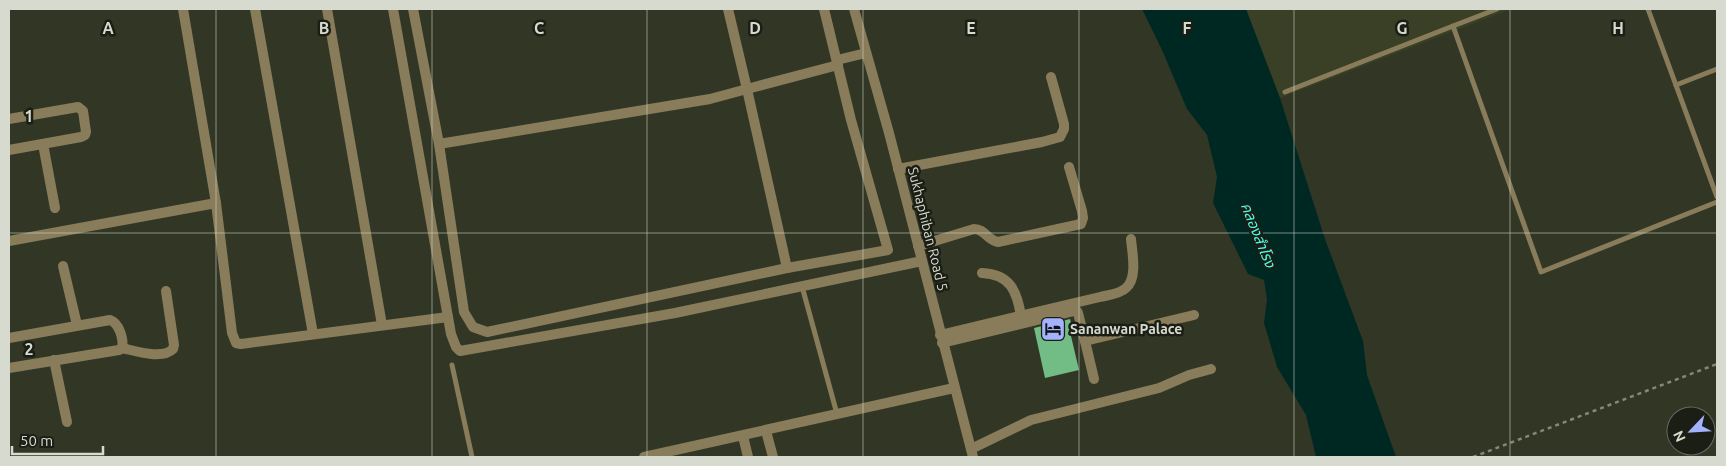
<svg xmlns="http://www.w3.org/2000/svg" width="1726" height="466" viewBox="0 0 1726 466" font-family="Ubuntu,'Noto Sans Thai',sans-serif">
	<style>
		.built { fill: #394026 }
		.water { fill: #002823 }
		.building { fill: #71bd85 }
		.lines { fill: none; stroke-linecap: round; stroke-linejoin: round }
		.path { stroke: #848879; stroke-width: 2.5; stroke-dasharray: 4 4; stroke-linecap: butt }
		.service { stroke: #897c5b; stroke-width: 5 }
		.minor { stroke: #897c5b; stroke-width: 10 }
		.grid { fill: none; stroke: #d7dace; stroke-width: 1; stroke-opacity: 0.55 }
		.labels { text-anchor: middle; stroke-width: 5; stroke-linejoin: round; paint-order: stroke }
		.street-label { font-size: 14px; fill: #d7dace; stroke: #1b1e15 }
		.poi-label { font-size: 14px; font-weight: bold; fill: #d7dace; stroke: #1b1e15; text-anchor: start }
		.water-label { font-size: 15px; font-style: italic; fill: #4cf9e2; stroke: #1b1e15 }
		.grid-label { font-size: 16px; text-anchor: middle; font-weight: bold; fill: #d7dace; stroke: #1b1e15; stroke-width: 5; stroke-linejoin: round; paint-order: stroke }
	</style>
	<rect width="100%" height="100%" fill="#323725"/>
	<polygon class="built" points="1246,9 1511,9 1280,98"/>
	<polygon class="water" points="1142,9 1246,9 1280,98 1325,239 1363,341 1367,375 1396,457 1316,457 1306,415 1277,367 1264,323 1267,299 1264,280 1248,274 1213,203 1217,177 1207,135 1187,109 1162,50"/>
	<polygon class="building" points="1070,319 1074,336 1071,336 1079,370 1045,378 1034,328"/>
	<g class="lines">
		<polyline class="path" points="1473,457 1717,364"/>
		<g class="service">
			<polyline points="1648,9 1717,197"/>
			<polyline points="1453,26 1497,9"/>
			<polyline points="1676,85 1717,69"/>
			<polyline points="1285,92 1453,26 1541,272 1717,202"/>
			<polyline points="803,290 837,414"/>
			<polyline points="452,365 472,457"/>
		</g>
		<g class="minor">
			<polyline points="183,9 216,203 232,333 236,343 241,344 448,317"/>
			<polyline points="255,9 313,334"/>
			<polyline points="327,9 382,325"/>
			<polyline points="393,9 451,334 456,347 460,351 675,313 922,261"/>
			<polyline points="413,9 439,144 464,312 473,327 487,332 787,268 888,250 851,120 824,9"/>
			<polyline points="728,9 747,89 838,65"/>
			<polyline points="854,9 889,133 973,457"/>
			<polyline points="837,60 866,53"/>
			<polyline points="9,119 78,107 83,111 86,132 85,135 81,137 9,150"/>
			<polyline points="43,144 55,208"/>
			<polyline points="439,144 710,99 747,89 787,268"/>
			<polyline points="898,169 1042,142 1060,137 1064,129 1064,124 1051,77"/>
			<polyline points="9,241 216,203"/>
			<path d="M918,246L974,229C985,229 987,240 998,242L1081,224L1083,218L1082,211L1069,167"/>
			<polyline points="63,266 77,325"/>
			<path d="M982,273C1010,274 1017,291 1021,316"/>
			<path d="M940,335L1100,297C1108,295 1120,294 1126,288C1138,278 1132,252 1131,239"/>
			<path d="M9,338L110,320C119,323 124,339 122,348L119,350L9,368"/>
			<polyline points="1085,341 1094,379"/>
			<polyline points="942,343 1074,311 1077,311 1078,313 1085,341 1194,315"/>
			<path d="M122,348C136,351 162,360 173,349L174,345L166,291"/>
			<polyline points="54,360 67,422"/>
			<polyline points="766,431 773,457"/>
			<polyline points="743,436 748,457"/>
			<polyline points="971,449 1031,420 1159,388 1189,375 1211,369"/>
			<polyline points="644,457 954,388"/>
		</g>
	</g>
	<path class="grid" d="M216,9V457M432,9V457M647,9V457M863,9V457M1079,9V457M1294,9V457M1510,9V457M9,233H1717"/>
	<defs>
		<symbol id="hotel-square" viewBox="-11 -11 22 22"><rect x="-9" y="-9" width="18" height="18" rx="4" fill="#a3b2fd" stroke="#1b1e15"/><path d="M-6-4.5h1.5V1H6V5H4.5V3h-9V5H-6ZM-4 0a1.8 1.8 0 1 1 3.6 0ZM.5 0V-2.5h3Q6-2.5 6 0Z" fill="#111"/></symbol>
	</defs>
	<g fill-rule="evenodd">
		<use href="#hotel-square" x="1039" y="315" width="28" height="28"/>
	</g>
	<g class="labels">
		<g class="street-label">
			<text transform="translate(928 229) rotate(76)" y="5">Sukhaphiban Road 5</text>
		</g>
		<g class="poi-label">
			<text x="1070" y="334">Sananwan Palace</text>
		</g>
		<g class="water-label">
			<text transform="translate(1258 235) rotate(68)" y="5">คลองสำโรง</text>
		</g>
	</g>
	<g class="grid-label">
		<text x="108" y="34">A</text>
		<text x="324" y="34">B</text>
		<text x="539" y="34">C</text>
		<text x="755" y="34">D</text>
		<text x="971" y="34">E</text>
		<text x="1187" y="34">F</text>
		<text x="1402" y="34">G</text>
		<text x="1618" y="34">H</text>
		<text x="29" y="122">1</text>
		<text x="29" y="355">2</text>
	</g>
	<rect width="1726" height="466" fill="none" stroke="#d7dace" stroke-width="20"/>
	<g transform="translate(1691 431) rotate(245)"><circle r="24" fill="#1b1e15" stroke="#66695f"/>
	<path d="M0-4L9 19L0 12L-9 19Z" fill="#a3b2fd"/>
	<text y="-8" font-size="14" font-weight="bold" text-anchor="middle" fill="#d7dace">N</text>
	</g>
	<path d="M12 446v8h91v-8" fill="none" stroke="#d7dace" stroke-width="2.5"/>
	<text x="20" y="446" font-size="15" fill="#d7dace" stroke="#1b1e15" stroke-width="4" paint-order="stroke">50 m</text>
</svg>
